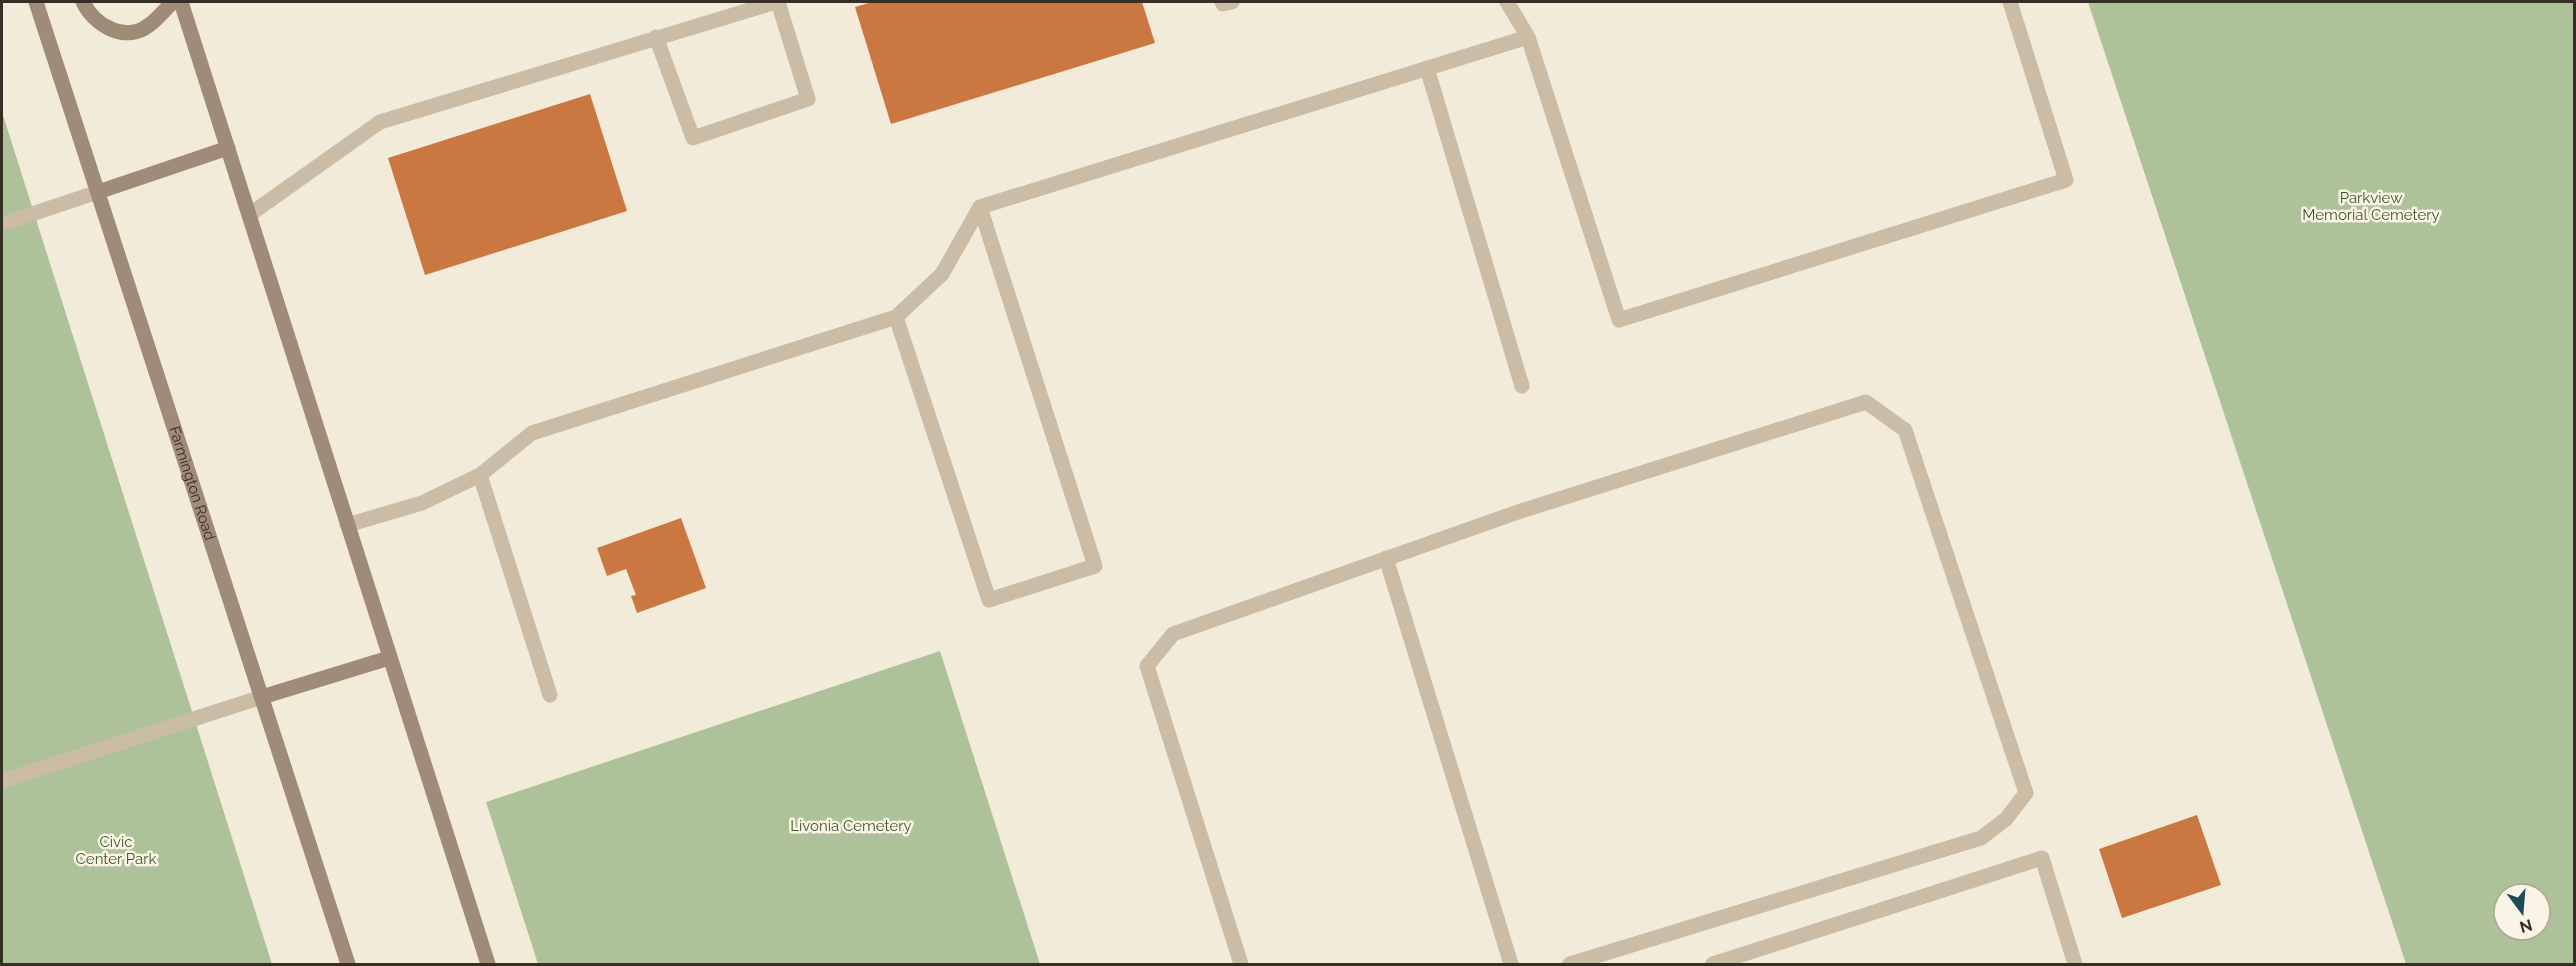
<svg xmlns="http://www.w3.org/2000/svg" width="2576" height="966" viewBox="0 0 2576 966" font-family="Raleway,sans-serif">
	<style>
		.green { fill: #aec29a; fill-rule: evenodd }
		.building { fill: #ca7741 }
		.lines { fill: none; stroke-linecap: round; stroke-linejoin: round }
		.service { stroke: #cbbca6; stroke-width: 15 }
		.secondary { stroke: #9f8b77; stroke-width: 15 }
		.labels { text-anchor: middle; stroke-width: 5; stroke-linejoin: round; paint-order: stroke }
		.park-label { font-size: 15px; fill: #3f562a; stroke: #faf4e7 }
		.street-label { font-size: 15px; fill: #372e27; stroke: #faf4e7 }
	</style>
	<rect width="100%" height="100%" fill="#f2ebda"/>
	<g class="green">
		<path d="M2088,2H2574V964H2406ZM2504,894H2540V930H2504Z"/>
		<polygon points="2,112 272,964 2,964"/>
		<polygon points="940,651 1040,964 538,964 486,802"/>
	</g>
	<g class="building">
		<polygon points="872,2 1142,2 1155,43 891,124 855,7"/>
		<polygon points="590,94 627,211 425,275 388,158"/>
		<polygon points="681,518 706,588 637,613 631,596 636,595 626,569 607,576 597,548"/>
		<polygon points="2197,815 2221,885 2122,918 2099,849"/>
	</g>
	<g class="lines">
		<g class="service">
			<polyline points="1222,2 1223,4 1232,2"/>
			<polyline points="656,37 693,138 808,99 778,2"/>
			<polyline points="1528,37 1619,320 2066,180 2010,2"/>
			<polyline points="1427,68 1522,386"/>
			<polyline points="249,215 380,122 776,2"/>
			<polyline points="2,224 98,192"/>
			<polyline points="896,317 989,600 1095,566 980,207"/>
			<polyline points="480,475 550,695"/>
			<polyline points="347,525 422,503 480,475 532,433 896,317 942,274 980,207 1528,37 1507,2"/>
			<polyline points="1386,558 1511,964"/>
			<polyline points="2,781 262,697"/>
			<polyline points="1241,964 1147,666 1173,634 1518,512 1866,402 1905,430 2026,793 2006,819 1981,838 1570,964"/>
			<polyline points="1713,964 2042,858 2075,964"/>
		</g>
		<g class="secondary">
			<path id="s1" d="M36,2L348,964"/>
			<path d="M83,2C94,25 125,44 149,25C158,19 165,9 173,2"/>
			<polyline points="181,2 488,964"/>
			<polyline points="98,192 228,148"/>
			<polyline points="262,697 389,658"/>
		</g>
	</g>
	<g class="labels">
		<g class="park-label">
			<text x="2371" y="203">Parkview<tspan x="2371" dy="17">Memorial Cemetery</tspan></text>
			<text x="851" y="831">Livonia Cemetery</text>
			<text x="116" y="847">Civic<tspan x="116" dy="17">Center Park</tspan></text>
		</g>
		<g class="street-label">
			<text dy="5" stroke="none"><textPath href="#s1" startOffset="506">Farmington Road</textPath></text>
		</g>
	</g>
	<rect width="2576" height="966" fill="none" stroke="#372e27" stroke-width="6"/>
	<g transform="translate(2522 912) rotate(164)"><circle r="28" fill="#faf4e7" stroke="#aca59a" stroke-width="1.5"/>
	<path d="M0-4.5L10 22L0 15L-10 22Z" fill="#1b4c59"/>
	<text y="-9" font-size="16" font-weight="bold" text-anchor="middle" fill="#372e27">N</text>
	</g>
</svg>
